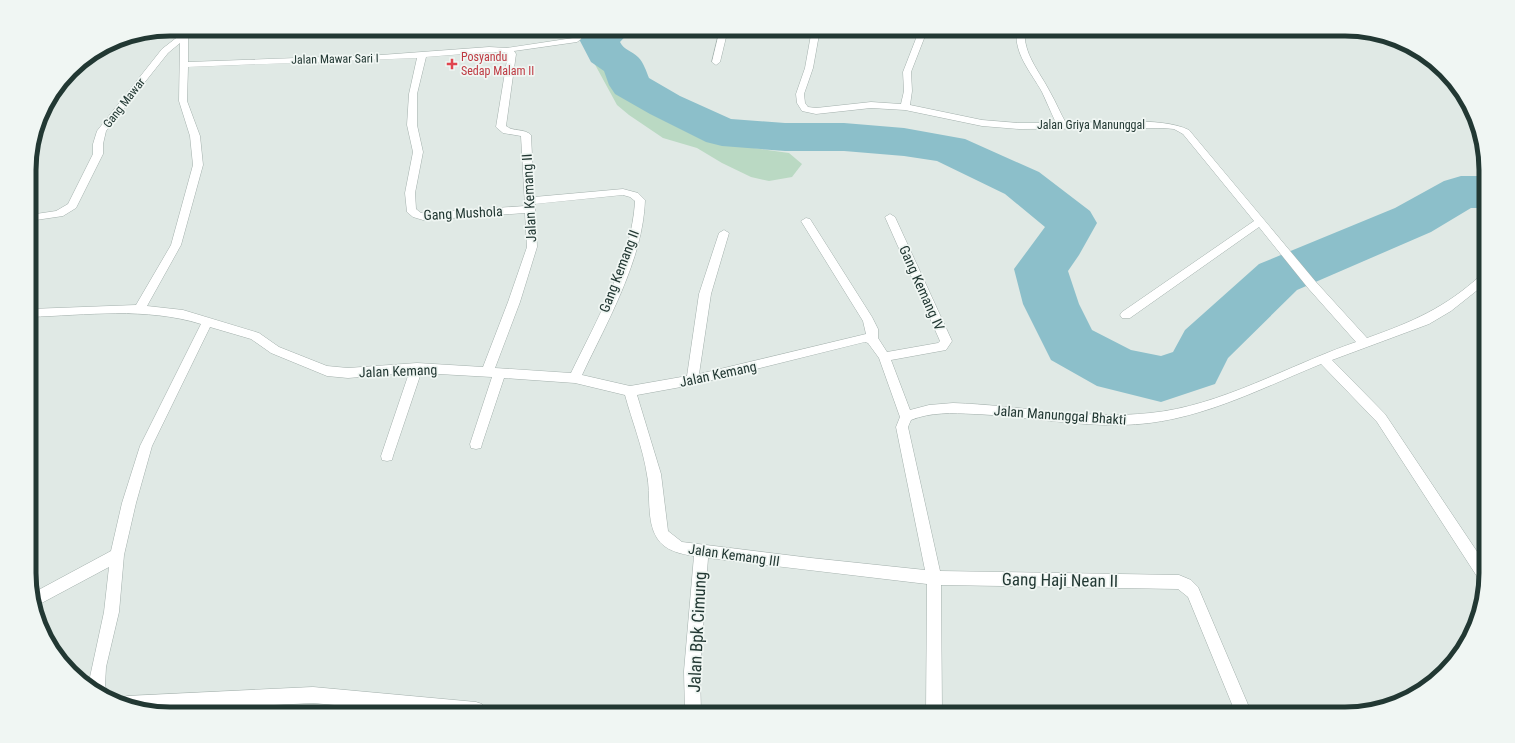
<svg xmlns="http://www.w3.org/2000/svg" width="1515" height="743" viewBox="0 0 1515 743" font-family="'Roboto Condensed',sans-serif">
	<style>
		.green { fill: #bad9c3 }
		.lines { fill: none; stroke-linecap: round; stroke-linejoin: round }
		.river { fill: #8cbfca; fill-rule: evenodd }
		.minor-casing { stroke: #a3b0ac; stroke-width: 1 }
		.minor { fill: #fff; fill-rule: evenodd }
		.health-dot { fill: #e0444e; stroke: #f0f6f3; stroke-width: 1.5 }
		.labels { text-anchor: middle; stroke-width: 3.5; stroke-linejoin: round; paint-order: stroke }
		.far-health-label { font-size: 12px; fill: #be3a42; stroke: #f0f6f3; text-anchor: start }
		.far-street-label { font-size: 12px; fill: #223833; stroke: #f0f6f3 }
		.street-label { font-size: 14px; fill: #223833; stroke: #f0f6f3 }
		.near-street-label { font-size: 17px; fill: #223833; stroke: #f0f6f3 }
		.rim { fill: none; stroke: #223833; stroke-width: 5 }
	</style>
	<rect width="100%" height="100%" fill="#e0e9e5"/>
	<polygon class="green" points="582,29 610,29 594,40 611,64 621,70 627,86 635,96 652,103 680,121 706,134 719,143 789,153 802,164 792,177 769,181 751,177 722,163 697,148 663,138 629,115 617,105 586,48 581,34"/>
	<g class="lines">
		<path class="river" d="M587,29H632L620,42C624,50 632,51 638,57C644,63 646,71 649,78L680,96L731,119L785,123H844L904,128L965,139L1039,172L1090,211L1097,223L1079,255L1068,271L1079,304L1092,330L1131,350L1161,356L1173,352L1185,330L1259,264L1395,208L1444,181L1461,176H1485V208H1471L1431,232L1297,290L1228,358L1215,384L1161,402L1097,386L1051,360L1023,304L1014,269L1045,227L1005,194L937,161L904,156L844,151H785L722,146L706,142L650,114L615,94L609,85L604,71L591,62L579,39Z"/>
		<defs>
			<g id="minor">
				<path d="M183,29H191L188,36V62L381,55L489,47L507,48L573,38L576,29H584L581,39L577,42L514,51L516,54L506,126C513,132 524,128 531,135L534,197L623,189L638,193L645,200C643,260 607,322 582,375L630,386L687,376L699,294L719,233L724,230L729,233L711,294L699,374L866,334L863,321L801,221L806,218L810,219L872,317L878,329V338L887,352L938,343L940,341L885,217L890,214L895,217L952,341L946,350L891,360L910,410L929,405L953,403C1018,405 1084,420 1150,413C1221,406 1289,365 1356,342L1308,288L1259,227L1130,318H1122L1120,315L1122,312L1254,221L1183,134L1174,129L1163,128L1019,129L982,126L905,110L871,108L816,114L802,111L797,103L796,94L805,68L812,29H820L813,68L804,94L805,103L808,107L816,108L871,102L901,104L904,91L903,72L917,36L921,34L925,36L911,72L912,91L910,105L982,120L1019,123H1056C1051,113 1047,102 1042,92C1031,72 1013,53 1017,29H1025C1022,53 1040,72 1050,92C1056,102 1060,113 1066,123C1098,123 1161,116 1189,130L1316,282L1367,338C1412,322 1445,308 1481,275L1485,274V284L1451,311L1429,324L1332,360L1385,414L1486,565L1484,582L1480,581L1377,422L1321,364C1257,390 1194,424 1122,425C1073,426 1023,416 974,414C952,413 931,412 911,420L908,427L940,571L1179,575L1191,580L1198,587L1252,714H1236L1188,597L1178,589L941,585L942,714H926L927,584L708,558L700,671L701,714H685L684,671L694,556C681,554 665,551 657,538C646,521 651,494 647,475C643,448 632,421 625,395L575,383L504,378L482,444L481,448L476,449L471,448L470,444L492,377L421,373L393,456L392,460L387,461L382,460L381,456L409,373L348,378L327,376L271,353L251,339L210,327L152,446L136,503L124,555L119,612L106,667L105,685L107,692L105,697L90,684V677L104,612L109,567L36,606L31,594L111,551L122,503L140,446L201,324C146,307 86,315 30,317V309L136,305L171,245L193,165L190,136L179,101L180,43L168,53L106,131L103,144V154L76,208L63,216L29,221V215L56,211L68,204L93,154V144L97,131L162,49L180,35ZM489,52H504L508,54L496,127L503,133L521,136L525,206L421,213L416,209L415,193L423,152L417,125V94L426,57ZM417,58L409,94L407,125L413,152L405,193L407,212L413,217L423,220L525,213L527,247L508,302L483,367L417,363L348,368L327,366L279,347L259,333L183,310L147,306L181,245L203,165L200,136L187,101L188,67ZM623,195L630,197L635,201C632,259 596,321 571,373L495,368L520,302L537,247L535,204ZM865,342L868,343L879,358L900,417L896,427L925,570L811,558L682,542L668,531L661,474L637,395L692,385Z"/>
				<polygon points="720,29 728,29 720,62 716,65 712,62"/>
				<polygon points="313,687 476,702 482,704 484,710 482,714 432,714 313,703 155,711 120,702 121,698 127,696"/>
			</g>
		</defs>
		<use href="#minor" class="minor-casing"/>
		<use href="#minor" class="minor"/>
	</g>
	<path class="health-dot" d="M450 58h4v4h4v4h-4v4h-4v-4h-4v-4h4z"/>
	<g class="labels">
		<g class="far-health-label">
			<text x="461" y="61">Posyandu<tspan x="461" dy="14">Sedap Malam II</tspan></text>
		</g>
		<g class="far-street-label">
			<text transform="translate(335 59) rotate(-1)" y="4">Jalan Mawar Sari I</text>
			<text transform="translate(124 103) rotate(-52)" y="4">Gang Mawar</text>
			<text x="1091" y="129">Jalan Griya Manunggal</text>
		</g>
		<g class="street-label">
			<text transform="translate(529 198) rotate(-93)" y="5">Jalan Kemang II</text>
			<text transform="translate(463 213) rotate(-3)" y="5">Gang Mushola</text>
			<text transform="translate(619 271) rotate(-69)" y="5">Gang Kemang II</text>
			<text transform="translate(922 288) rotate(66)" y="5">Gang Kemang IV</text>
			<text transform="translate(398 371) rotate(-2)" y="5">Jalan Kemang</text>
			<text transform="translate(718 374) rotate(-12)" y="5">Jalan Kemang</text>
			<text transform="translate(1060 415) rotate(4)" y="5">Jalan Manunggal Bhakti</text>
			<text transform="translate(734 555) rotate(8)" y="5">Jalan Kemang III</text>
		</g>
		<g class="near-street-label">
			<text transform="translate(1060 580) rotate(1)" y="6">Gang Haji Nean II</text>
			<text transform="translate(697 632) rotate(-87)" y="6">Jalan Bpk Cimung</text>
		</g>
	</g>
	<path d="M0 0H1515V743H0ZM170 36H1345A134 134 0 0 1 1479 170V573A134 134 0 0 1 1345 707H170A134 134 0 0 1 36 573V170A134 134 0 0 1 170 36Z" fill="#f0f6f3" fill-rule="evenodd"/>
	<path class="rim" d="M170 36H1345A134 134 0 0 1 1479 170V573A134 134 0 0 1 1345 707H170A134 134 0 0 1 36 573V170A134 134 0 0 1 170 36Z"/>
</svg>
